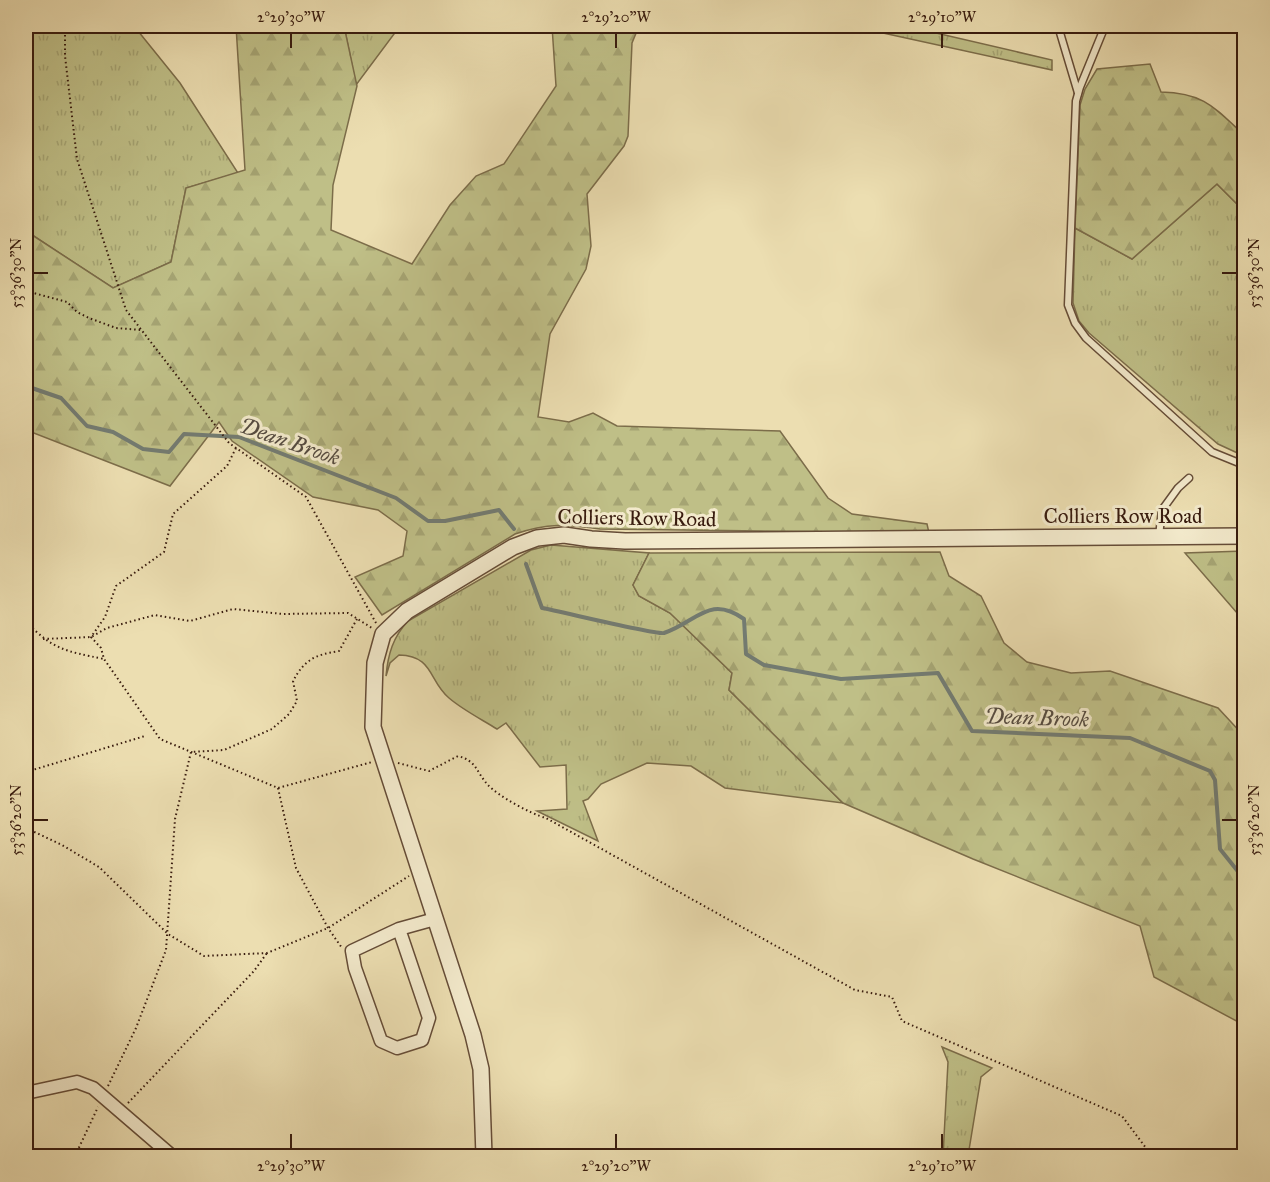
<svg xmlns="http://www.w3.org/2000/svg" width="1270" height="1182" viewBox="0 0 1270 1182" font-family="'IM FELL Great Primer',serif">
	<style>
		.grass { fill: url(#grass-tufts); stroke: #7c6d4a; stroke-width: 1.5 }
		.forest { fill: url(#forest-firs); stroke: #7c6d4a; stroke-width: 1.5 }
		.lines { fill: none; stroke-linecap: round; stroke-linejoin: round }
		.stream { stroke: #737b71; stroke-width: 4 }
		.service-casing { stroke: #654c37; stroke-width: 9 }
		.minor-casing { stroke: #654c37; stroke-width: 15 }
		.tertiary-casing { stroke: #654c37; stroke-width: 18 }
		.path { stroke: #381b0e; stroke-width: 2; stroke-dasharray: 1.5 3; stroke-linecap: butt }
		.service { stroke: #f3eacc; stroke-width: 6 }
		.minor { stroke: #f3eacc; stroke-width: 12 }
		.tertiary { stroke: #f3eacc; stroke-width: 15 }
		.ticks { fill: none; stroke: #381b0e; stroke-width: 2 }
		.labels { text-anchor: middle; stroke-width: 6; stroke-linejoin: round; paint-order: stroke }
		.street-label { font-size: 21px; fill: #381b0e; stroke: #f3eacc }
		.water-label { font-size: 22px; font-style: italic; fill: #554b40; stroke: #f3eacc }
		.neatline { fill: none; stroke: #381b0e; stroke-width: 2 }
		.ticks-label { font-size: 15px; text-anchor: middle; fill: #381b0e }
	</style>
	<defs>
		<pattern id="grass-tufts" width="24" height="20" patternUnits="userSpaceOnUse" patternTransform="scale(1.5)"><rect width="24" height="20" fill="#bfbf87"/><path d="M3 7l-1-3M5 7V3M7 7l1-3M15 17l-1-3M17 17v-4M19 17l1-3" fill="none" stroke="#a5a473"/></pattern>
		<pattern id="forest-firs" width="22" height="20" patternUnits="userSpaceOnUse" patternTransform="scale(1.5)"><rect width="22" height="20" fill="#bfbf87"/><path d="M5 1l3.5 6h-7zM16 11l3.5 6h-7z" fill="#a5a473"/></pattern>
	</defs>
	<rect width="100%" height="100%" fill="#ecdeb1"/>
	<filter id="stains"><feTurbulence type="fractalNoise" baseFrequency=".00333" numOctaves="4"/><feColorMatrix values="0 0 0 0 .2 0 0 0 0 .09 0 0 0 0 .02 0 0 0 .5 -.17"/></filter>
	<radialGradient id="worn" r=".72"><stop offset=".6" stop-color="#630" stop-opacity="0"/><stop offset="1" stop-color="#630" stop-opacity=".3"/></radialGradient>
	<g class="grass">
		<polygon points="26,26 134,26 180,83 238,173 186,188 171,262 113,288 26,231"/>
		<polygon points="344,26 400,26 356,85"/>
		<polygon points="769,26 906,26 1052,60 1052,70 883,33"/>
		<polygon points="1217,184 1244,211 1244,456 1218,444 1089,333 1079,321 1073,303 1075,228 1132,259"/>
		<path d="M551,545L649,553L633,585L639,596L670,613L732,673L729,690L843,803L725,788L691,766L647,763L601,784L588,799L583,801L598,841L537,811L567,809L566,765L540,767L506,723L497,729C481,719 463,710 449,698C428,680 434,656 399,655L390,663L386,676C388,654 393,637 408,621L531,550Z"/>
		<polygon points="942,1047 992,1068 981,1077 968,1156 943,1156 948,1062"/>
	</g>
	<g class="forest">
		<path d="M236,26H344L357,86L333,185L331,230L412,264L450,205L476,176L504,164L556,86L552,26H639L632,43L628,136L624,146L587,194L591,246L586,269L550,334L538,417L569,422L593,413L617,426L780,431L828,498L852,514L927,524L929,533L600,529C568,524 547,523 515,534L382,615L355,577L403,556L407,531L378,510L313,497L232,441L219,422L170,486L26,430V231L113,288L171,262L186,188L245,170Z"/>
		<path d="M1150,64L1161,92C1204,93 1214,107 1244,135V211L1217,184L1132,259L1075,228L1080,105L1085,89L1097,69Z"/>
		<polygon points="1244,551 1244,621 1185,553"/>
		<polygon points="940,552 949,576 981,596 1004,643 1027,662 1071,673 1110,671 1218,708 1244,736 1244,1025 1154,977 1140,926 973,859 843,803 729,690 732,673 670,613 639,596 633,585 649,553"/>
	</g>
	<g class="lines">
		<g class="stream">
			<polyline points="26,386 61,398 87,426 113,432 143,449 169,452 184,434 239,437 396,498 428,521 445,521 499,510 514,529"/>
			<path d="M526,564L542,608C559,611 656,635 664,633C697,622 709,594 744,619L746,654L764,665L841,679L938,673L972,731L1130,738L1210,771L1215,780L1220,849L1244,879"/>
		</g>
		<defs>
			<g id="service">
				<polyline points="1058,26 1078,93"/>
				<polyline points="1105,26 1080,87 1076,101 1068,305 1075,323 1086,338 1212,452 1244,465"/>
				<polyline points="1159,536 1162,510 1178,488 1189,478"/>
			</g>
			<g id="minor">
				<polyline points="399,929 429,1018 422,1040 397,1048 381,1041 355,968 352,951 399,929 435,919"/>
				<polyline points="26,1093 77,1082 93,1088 172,1156"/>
			</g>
			<polyline id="tertiary" points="484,1156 481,1069 473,1035 373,727 375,663 383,634 407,611 513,547 537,538 564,535 591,539 625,541 1244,536"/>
		</defs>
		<use href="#service" class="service-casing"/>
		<use href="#minor" class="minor-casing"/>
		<use href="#tertiary" class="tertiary-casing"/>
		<g class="path">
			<polyline points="65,26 65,56 77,159 126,310 229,443 306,497 376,623"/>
			<polyline points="26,291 67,302 77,312 89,318 116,328 141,330"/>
			<polyline points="236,448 227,466 173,514 164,552 116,586 105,617 91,637 101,648 104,659 160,739 278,788 372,762"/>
			<path d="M26,622C54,650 65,651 104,659"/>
			<polyline points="43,639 91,637 107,628 155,615 190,621 233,609 283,614 348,613 372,628"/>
			<path d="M398,763L429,771L458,756C477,761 476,772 488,785C498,796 531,814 546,818L855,990L892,997L902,1021L1122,1116L1152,1156"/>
			<polyline points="26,772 145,736"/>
			<polyline points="278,788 296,868 328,928 342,948"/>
			<polyline points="26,828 62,845 99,867 168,934 204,956 267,953 328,928 409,876"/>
			<path d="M108,1086L136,1028L166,950L175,819L191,752L224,750L272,729L289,714L297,701L293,681C305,659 315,655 339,651L357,619"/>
			<polyline points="128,1103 254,971 267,953"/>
			<polyline points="75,1156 98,1107"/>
		</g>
		<use href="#service" class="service"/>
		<use href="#minor" class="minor"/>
		<use href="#tertiary" class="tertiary"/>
	</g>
	<path class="ticks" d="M291,33V48M616,33V48M942,33V48M33,273H48M1222,273H1237M33,820H48M1222,820H1237M291,1134V1149M616,1134V1149M942,1134V1149"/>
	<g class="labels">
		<g class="street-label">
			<text x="1123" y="523">Colliers Row Road</text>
			<text transform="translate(637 518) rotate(1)" y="7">Colliers Row Road</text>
		</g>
		<g class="water-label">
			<text transform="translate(290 441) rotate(19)" y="8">Dean Brook</text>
			<text transform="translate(1037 717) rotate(2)" y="8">Dean Brook</text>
		</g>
	</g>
	<rect width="1270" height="1182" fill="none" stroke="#ecdeb1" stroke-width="66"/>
	<rect x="33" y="33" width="1204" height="1116" class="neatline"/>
	<g class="ticks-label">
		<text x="291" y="22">2°29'30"W</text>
		<text x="616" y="22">2°29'20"W</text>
		<text x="942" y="22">2°29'10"W</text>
		<text transform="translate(16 273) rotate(-90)" y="5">53°36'30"N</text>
		<text transform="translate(1254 273) rotate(-90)" y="5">53°36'30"N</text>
		<text transform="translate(16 820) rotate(-90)" y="5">53°36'20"N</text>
		<text transform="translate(1254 820) rotate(-90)" y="5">53°36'20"N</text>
		<text x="291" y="1171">2°29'30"W</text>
		<text x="616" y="1171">2°29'20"W</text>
		<text x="942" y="1171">2°29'10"W</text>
	</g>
	<rect width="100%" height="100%" filter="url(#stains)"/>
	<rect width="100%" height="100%" fill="url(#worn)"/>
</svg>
